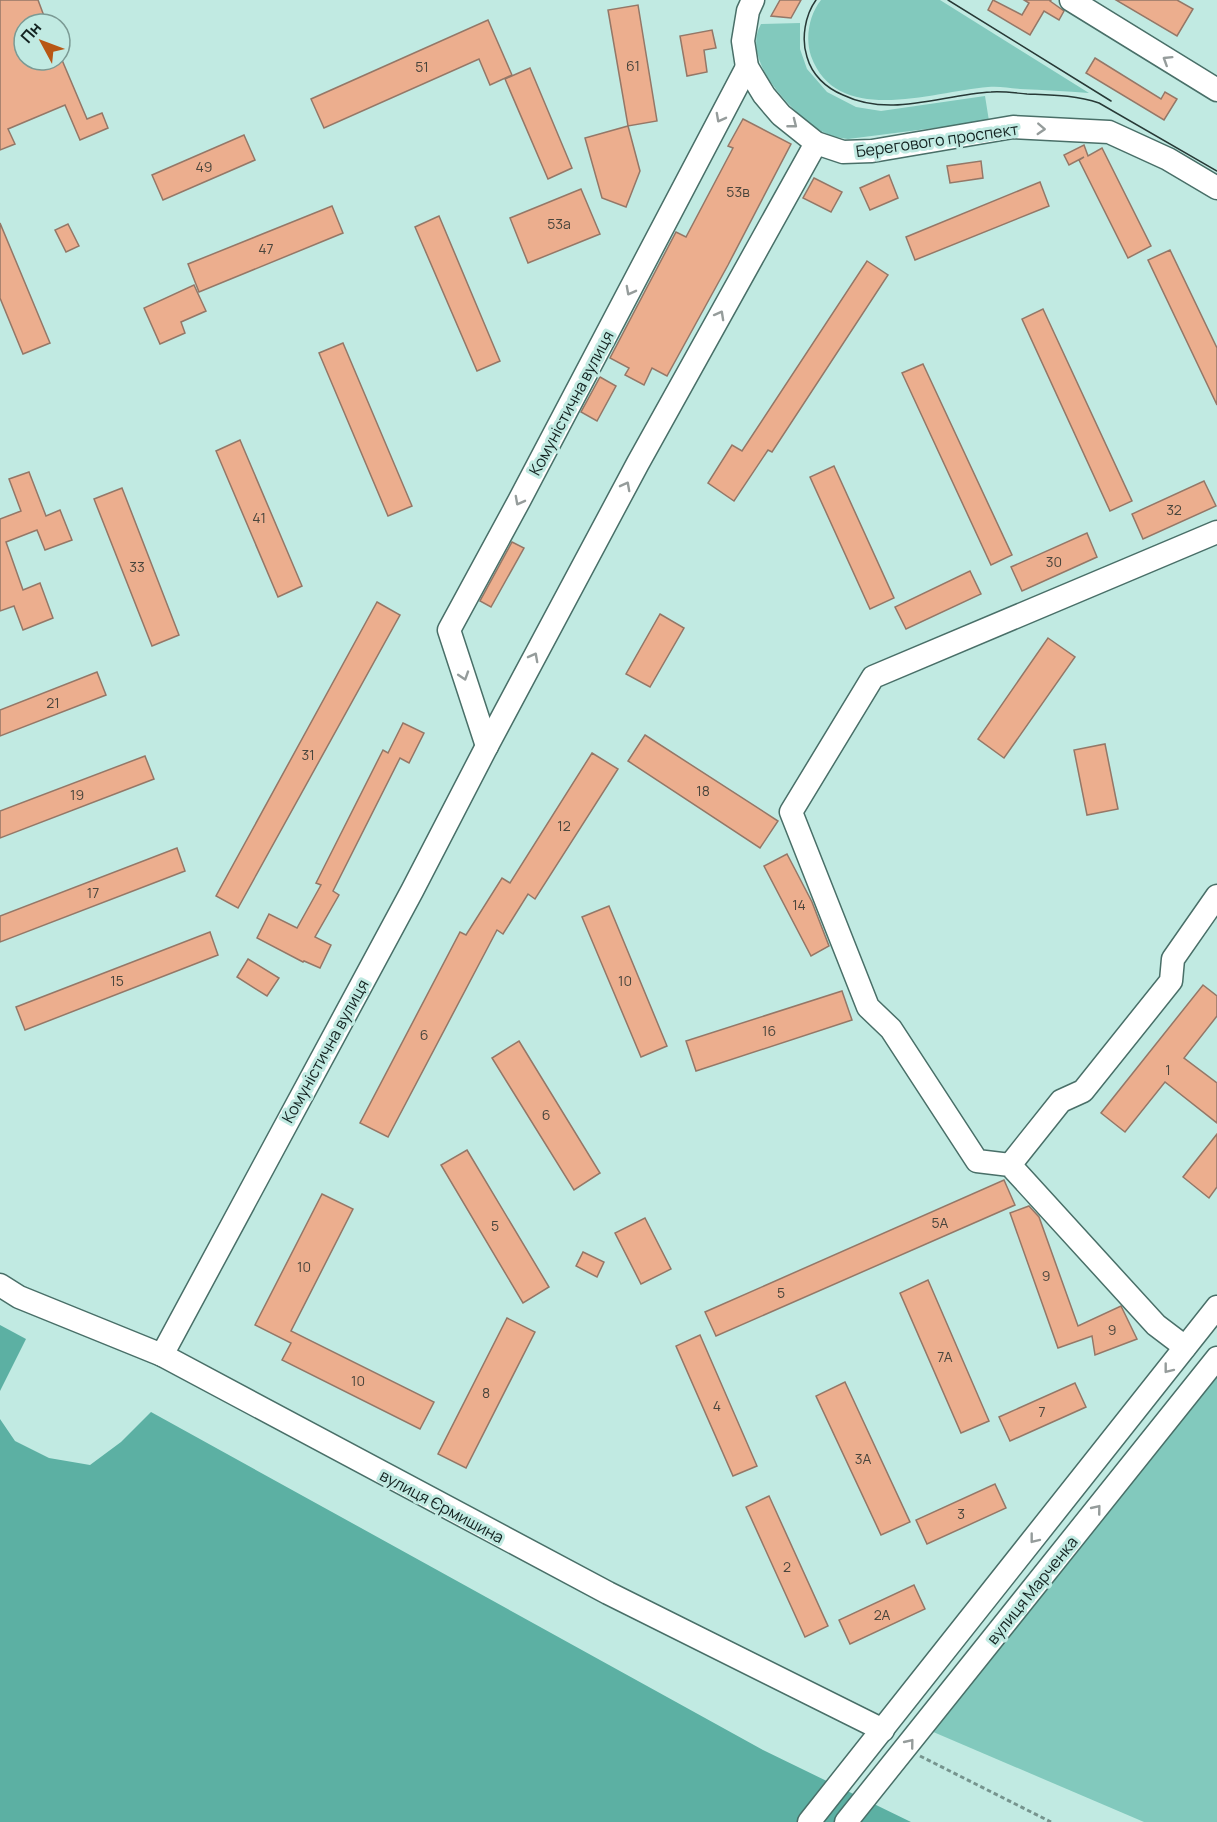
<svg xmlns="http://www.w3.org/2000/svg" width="1217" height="1822" viewBox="0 0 1217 1822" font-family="Manrope,sans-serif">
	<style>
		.green { fill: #82c9bd }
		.forest { fill: #5cb0a3 }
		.building { fill: #ecae8e; stroke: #947767; stroke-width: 1.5 }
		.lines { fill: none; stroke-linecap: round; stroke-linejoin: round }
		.minor-casing { stroke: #496f68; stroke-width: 25 }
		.path { stroke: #76948e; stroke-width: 3; stroke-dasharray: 4.5 3; stroke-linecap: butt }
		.minor { stroke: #fff; stroke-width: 22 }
		.tram { stroke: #273936; stroke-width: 1.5 }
		.oneway { stroke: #959c9b }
		.labels { text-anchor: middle; stroke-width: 6; stroke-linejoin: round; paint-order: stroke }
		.number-label { font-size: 14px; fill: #49453c }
		.street-label { font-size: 16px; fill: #132220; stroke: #c1eae2 }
	</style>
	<rect width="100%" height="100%" fill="#c1eae2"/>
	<g class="green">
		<path d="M821,0H940L1089,93C1066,91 1043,90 1020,89C1010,88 999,86 988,87C934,91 837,128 811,56C805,38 809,15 821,0Z"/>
		<path d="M800,23V49L807,69L827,92L856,107L881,111L985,96L989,121L848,139C839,138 830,136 821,131C792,113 740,60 761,24Z"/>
		<polygon points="1217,1370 1217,1822 1144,1822 931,1731"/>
	</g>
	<g class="forest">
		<polygon points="0,1325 26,1339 0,1391"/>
		<polygon points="151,1412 763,1750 911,1822 0,1822 0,1419 15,1441 49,1458 90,1465 121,1442"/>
	</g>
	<g class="building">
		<polygon points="0,0 38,0 47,24 24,24 24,60 62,60 87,119 102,113 108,128 80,140 65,105 8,129 15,144 0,150"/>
		<polygon points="780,0 801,0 791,18 771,16"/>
		<polygon points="993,0 1022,15 1029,3 1024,0 1051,0 1050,1 1064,11 1059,20 1044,11 1030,35 988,10"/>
		<polygon points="1116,0 1177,0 1193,9 1177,36"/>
		<polygon points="638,5 657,121 628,126 608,10"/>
		<polygon points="488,20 512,75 490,85 479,59 324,128 311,99"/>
		<polygon points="712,30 716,48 704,50 707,72 687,76 680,36"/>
		<polygon points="1095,58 1161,99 1165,92 1177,99 1164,120 1086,73"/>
		<polygon points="530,68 572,168 548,179 505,79"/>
		<polygon points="743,119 791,144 728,265 667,376 652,368 644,385 625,375 629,368 610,358 676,232 686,237 733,148 728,146"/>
		<polygon points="628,126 640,171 626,207 602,198 585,138"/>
		<polygon points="244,135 255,160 163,200 152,175"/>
		<polygon points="1084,145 1088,156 1102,148 1151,246 1128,258 1079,160 1084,157 1069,165 1064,155"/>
		<polygon points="981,161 983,178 950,183 947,166"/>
		<polygon points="889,175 898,198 870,210 860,188"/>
		<polygon points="814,178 842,192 831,212 803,198"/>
		<polygon points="1040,182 1049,206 915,260 906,237"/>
		<polygon points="581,189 600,234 528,263 510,218"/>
		<polygon points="332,206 343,233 199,292 188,264"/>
		<polygon points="439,216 500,361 477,371 415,227"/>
		<polygon points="0,223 50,343 23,354 0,298"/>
		<polygon points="68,224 79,246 66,252 55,230"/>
		<polygon points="1170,250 1217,348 1217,405 1148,260"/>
		<polygon points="867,261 888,275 772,452 768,450 734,501 708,483 732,445 742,451"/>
		<polygon points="194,285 206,311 181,322 185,333 160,344 144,308"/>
		<polygon points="1043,309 1132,501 1110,511 1022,319"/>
		<polygon points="343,343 412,506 388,516 319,353"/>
		<polygon points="923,364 1012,555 991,565 902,373"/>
		<polygon points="600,377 616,386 597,421 581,412"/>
		<polygon points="240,440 302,586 278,597 216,451"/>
		<polygon points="834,466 894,598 870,609 810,477"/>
		<polygon points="29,472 46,516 60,510 72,540 45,550 37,530 6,542 23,590 40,583 53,618 23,630 14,606 0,611 0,519 21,511 9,479"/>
		<polygon points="1204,481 1216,506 1143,539 1132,514"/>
		<polygon points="122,488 179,635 152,646 94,499"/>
		<polygon points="1087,533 1097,557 1022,591 1011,567"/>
		<polygon points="512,542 524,548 491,607 480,601"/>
		<polygon points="970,571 981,594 906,629 895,607"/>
		<polygon points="377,602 400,615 238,908 216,896"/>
		<polygon points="660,614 684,628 650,687 626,674"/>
		<polygon points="1048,638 1075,657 1004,758 978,739"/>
		<polygon points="97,672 106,695 0,736 0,710"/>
		<polygon points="403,723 424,733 409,763 400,758 333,891 339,895 315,937 331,945 320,968 304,961 303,962 257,938 269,914 297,928 321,885 316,883 383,750 388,753"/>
		<polygon points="645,735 778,821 760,848 628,761"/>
		<polygon points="1105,744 1118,809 1087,815 1074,750"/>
		<polygon points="592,753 618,769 535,899 528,894 503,934 497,930 388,1137 360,1123 460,932 466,935 502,878 510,883"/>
		<polygon points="145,756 154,779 0,838 0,811"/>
		<polygon points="177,848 185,871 0,942 0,916"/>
		<polygon points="787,854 812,902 829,946 811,956 764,866"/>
		<polygon points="609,906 667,1046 641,1057 582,917"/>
		<polygon points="210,932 218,955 25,1030 16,1007"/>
		<polygon points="248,959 279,978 267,996 237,977"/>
		<polygon points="1203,985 1217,996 1217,1016 1184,1058 1217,1083 1217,1123 1165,1082 1125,1132 1101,1113"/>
		<polygon points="842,991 852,1020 696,1071 686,1041"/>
		<polygon points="519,1041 600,1173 574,1190 492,1058"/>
		<polygon points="1217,1134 1217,1187 1209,1198 1183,1177"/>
		<polygon points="467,1150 549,1287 523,1303 441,1165"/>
		<polygon points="1004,1180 1015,1205 716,1336 705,1312"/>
		<polygon points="322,1194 353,1209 291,1331 434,1402 420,1429 282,1360 291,1343 255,1325"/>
		<polygon points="1029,1206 1039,1217 1078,1326 1121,1306 1137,1339 1095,1355 1092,1336 1058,1348 1010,1213"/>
		<polygon points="645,1218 671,1269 641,1284 615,1233"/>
		<polygon points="583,1252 604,1262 597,1277 576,1266"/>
		<polygon points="928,1280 989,1421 961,1433 900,1293"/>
		<polygon points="507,1318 535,1332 466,1468 438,1454"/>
		<polygon points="700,1335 757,1466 733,1476 676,1346"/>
		<polygon points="845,1382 910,1522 881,1535 816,1396"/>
		<polygon points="1075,1383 1086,1407 1010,1441 999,1417"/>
		<polygon points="995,1484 1006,1508 927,1544 916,1520"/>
		<polygon points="769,1496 828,1626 805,1637 746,1507"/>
		<polygon points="914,1585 925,1609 850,1644 839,1620"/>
	</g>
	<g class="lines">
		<defs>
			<g id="minor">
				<polyline points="753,0 748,11 743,41 747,67 764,95 781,115 816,143 843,152 872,151 1013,127 1109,132 1168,159 1217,188"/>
				<polyline points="1071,0 1217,90"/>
				<polyline points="487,746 449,630 519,501 747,67"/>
				<polyline points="1010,1165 1061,1101 1083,1091 1171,981 1173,959 1217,896"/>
				<polyline points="0,1285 19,1297 162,1355 608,1593 883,1730"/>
				<polyline points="1185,1347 1156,1325 1010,1165 977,1161 891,1029 868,1007 791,812 873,677 1217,532"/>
				<polyline points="162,1355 412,891 487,746 638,463 816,143"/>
				<polyline points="809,1822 1217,1307"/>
				<polyline points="846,1822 1217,1358"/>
			</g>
		</defs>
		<use href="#minor" class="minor-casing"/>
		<polyline class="path" points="920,1756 1051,1822"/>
		<use href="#minor" class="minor"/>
		<g class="tram">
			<path d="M816,0C805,15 801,39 807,57C812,75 826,88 843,95C891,118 940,95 991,92C1003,91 1015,93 1027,94C1052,95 1076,95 1099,103L1217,171"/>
			<polyline points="948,0 1111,101"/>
		</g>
	</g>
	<defs><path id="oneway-chevron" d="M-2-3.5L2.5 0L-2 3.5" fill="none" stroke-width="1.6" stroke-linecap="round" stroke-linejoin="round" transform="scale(1.5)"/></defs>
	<g class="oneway">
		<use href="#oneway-chevron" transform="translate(1167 60) rotate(-148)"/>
		<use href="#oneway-chevron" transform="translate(720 118) rotate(118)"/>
		<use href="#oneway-chevron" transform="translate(793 124) rotate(38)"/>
		<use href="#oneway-chevron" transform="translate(1041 129) rotate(3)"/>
		<use href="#oneway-chevron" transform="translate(630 291) rotate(118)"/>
		<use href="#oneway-chevron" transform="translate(720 315) rotate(-61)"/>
		<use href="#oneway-chevron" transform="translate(626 486) rotate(-62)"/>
		<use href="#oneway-chevron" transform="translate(519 501) rotate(118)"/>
		<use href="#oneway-chevron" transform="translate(534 657) rotate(-62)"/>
		<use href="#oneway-chevron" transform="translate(464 676) rotate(72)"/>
		<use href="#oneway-chevron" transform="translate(1168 1369) rotate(128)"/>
		<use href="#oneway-chevron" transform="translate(1097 1509) rotate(-51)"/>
		<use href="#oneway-chevron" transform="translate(1034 1539) rotate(128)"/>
		<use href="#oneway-chevron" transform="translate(910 1743) rotate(-51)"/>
	</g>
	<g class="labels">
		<g class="number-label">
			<text x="633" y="71">61</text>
			<text x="422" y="72">51</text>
			<text x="204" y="172">49</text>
			<text x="738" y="197">53в</text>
			<text x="559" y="229">53а</text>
			<text x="266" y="254">47</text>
			<text x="1174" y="515">32</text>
			<text x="259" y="523">41</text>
			<text x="1054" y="567">30</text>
			<text x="137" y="572">33</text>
			<text x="53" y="708">21</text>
			<text x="308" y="760">31</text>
			<text x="703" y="796">18</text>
			<text x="77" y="800">19</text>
			<text x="564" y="831">12</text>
			<text x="93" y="898">17</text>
			<text x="799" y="910">14</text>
			<text x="117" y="986">15</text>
			<text x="625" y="986">10</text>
			<text x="769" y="1036">16</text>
			<text x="424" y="1040">6</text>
			<text x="1168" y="1075">1</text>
			<text x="546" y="1120">6</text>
			<text x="940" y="1228">5А</text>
			<text x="495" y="1231">5</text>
			<text x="304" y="1272">10</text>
			<text x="1046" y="1281">9</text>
			<text x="781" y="1298">5</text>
			<text x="1112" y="1335">9</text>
			<text x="945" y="1362">7А</text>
			<text x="358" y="1386">10</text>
			<text x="486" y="1398">8</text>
			<text x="717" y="1411">4</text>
			<text x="1042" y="1417">7</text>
			<text x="863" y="1464">3А</text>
			<text x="961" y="1519">3</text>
			<text x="787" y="1572">2</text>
			<text x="882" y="1620">2А</text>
		</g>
		<g class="street-label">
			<text transform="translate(937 140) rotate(-8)" y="6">Берегового проспект</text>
			<text transform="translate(571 403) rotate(-62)" y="6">Комуністична вулиця</text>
			<text transform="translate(325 1051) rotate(-61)" y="6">Комуністична вулиця</text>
			<text transform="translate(442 1506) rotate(28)" y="6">вулиця Єрмишина</text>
			<text transform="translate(1032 1590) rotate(-51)" y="6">вулиця Марченка</text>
		</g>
	</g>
	<g transform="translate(42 42) rotate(311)"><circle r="28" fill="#c1eae2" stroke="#7b9a94" stroke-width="1.5"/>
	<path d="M0-4.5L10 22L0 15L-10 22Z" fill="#b85714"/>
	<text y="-9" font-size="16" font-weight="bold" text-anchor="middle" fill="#132220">Пн</text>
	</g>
</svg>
